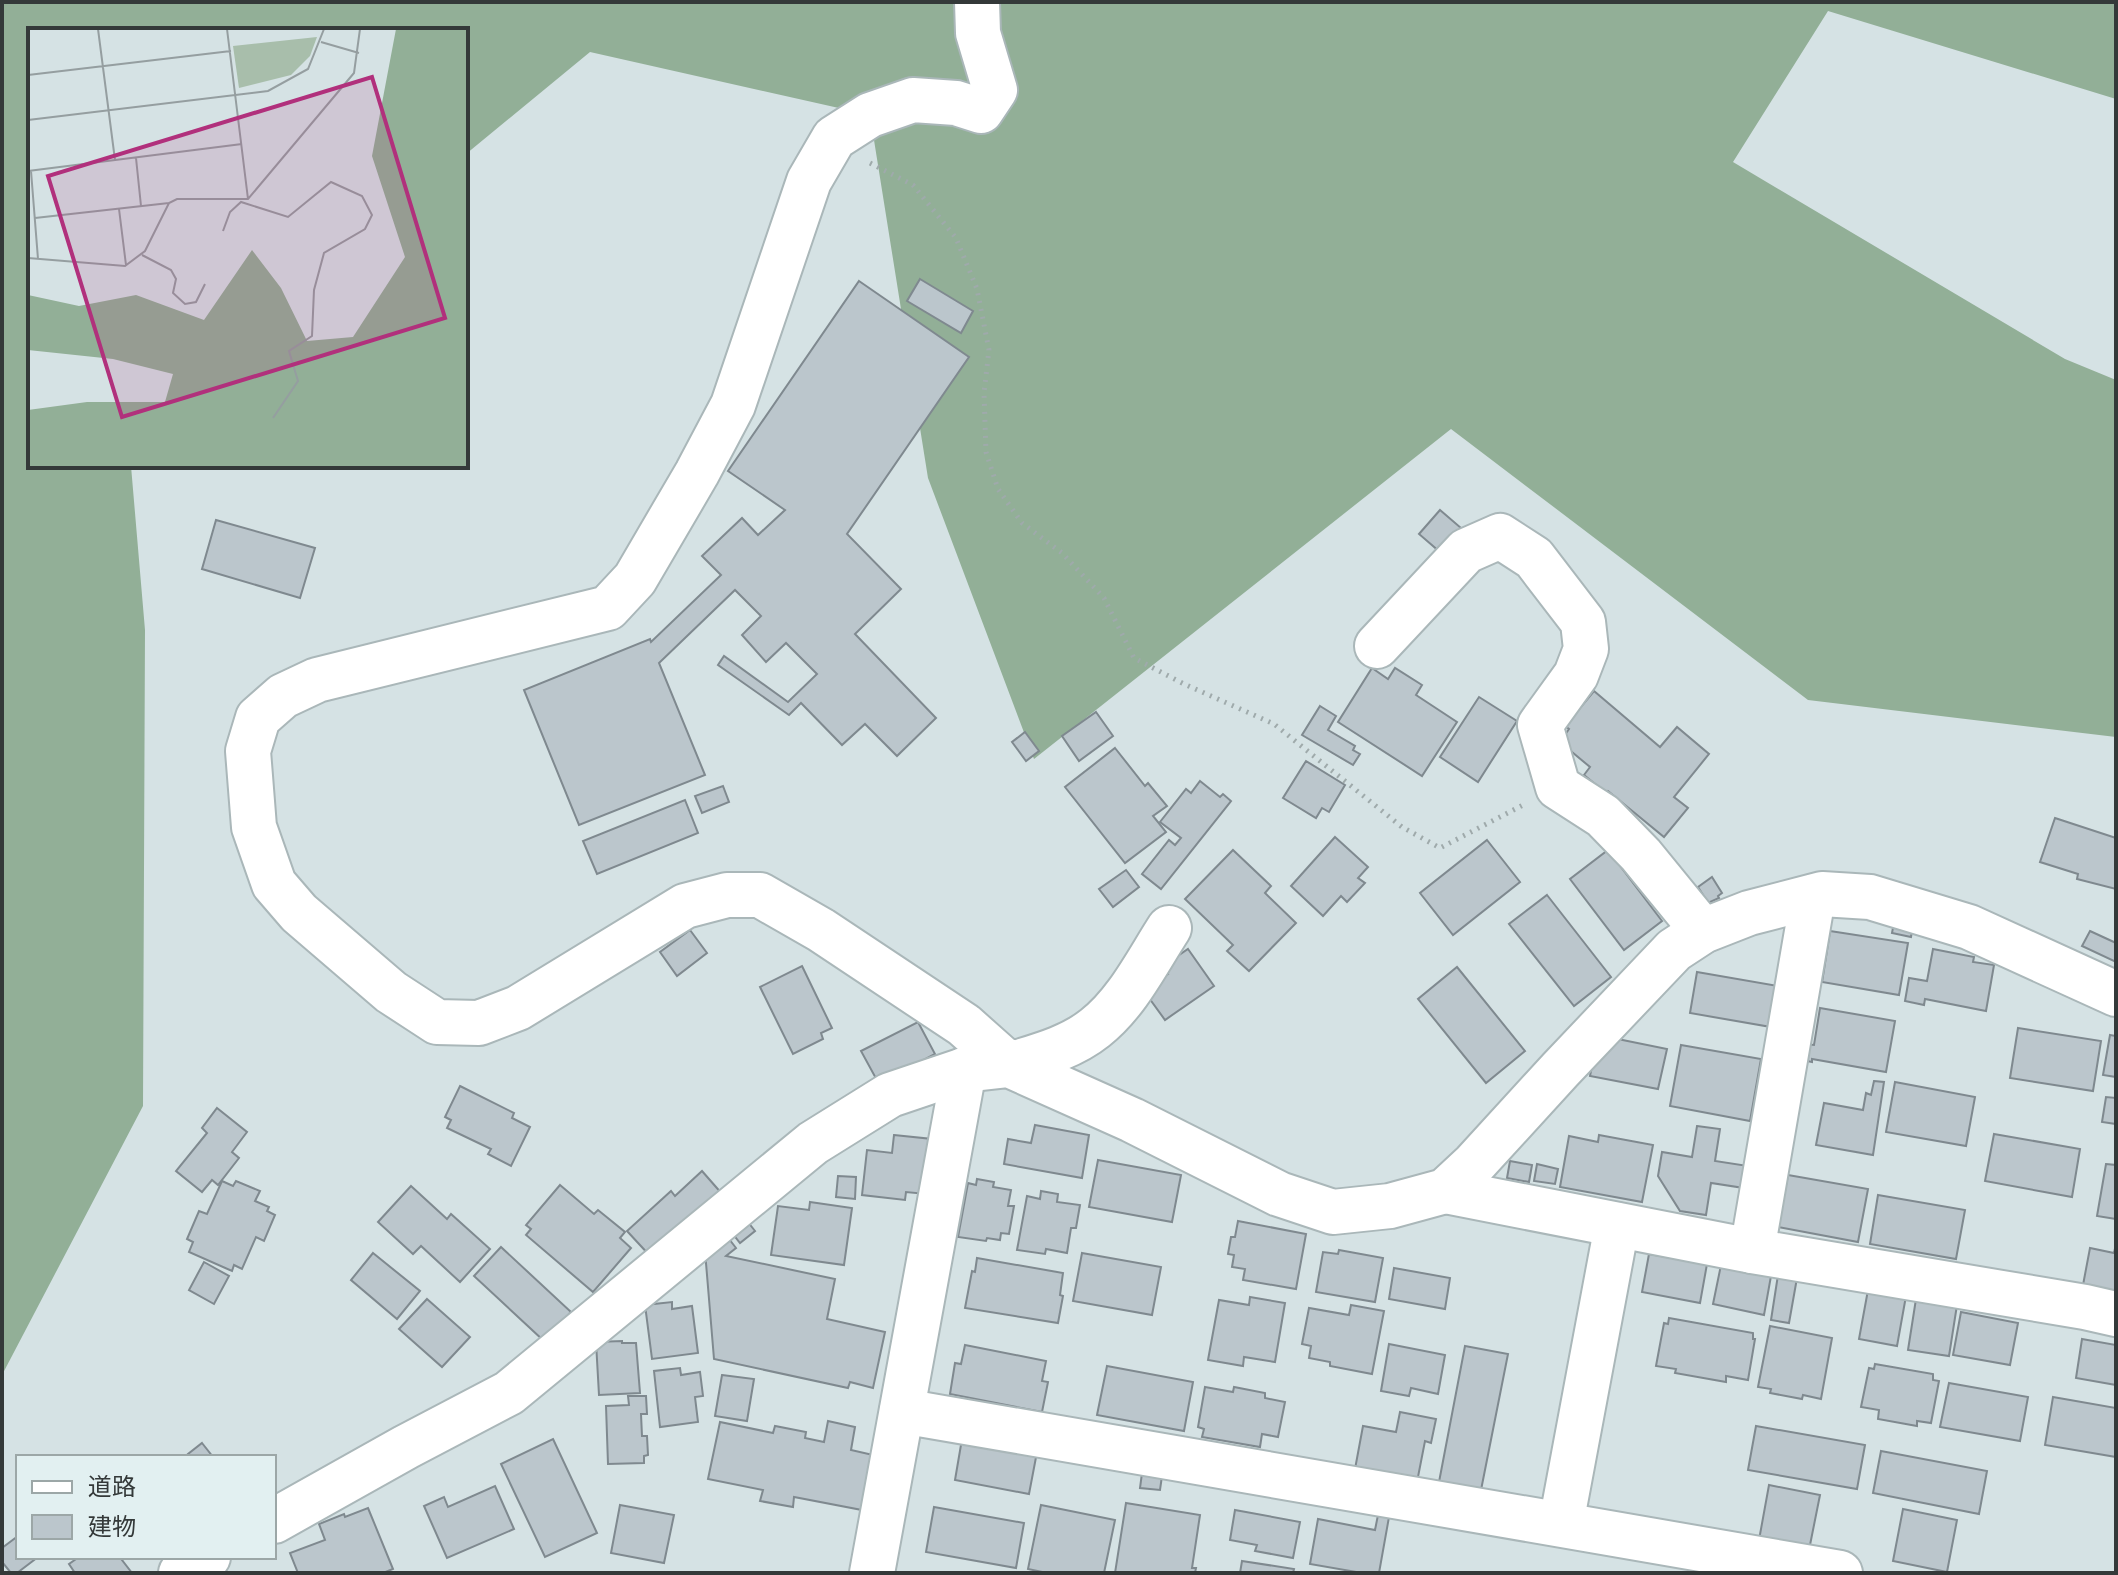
<svg xmlns="http://www.w3.org/2000/svg" width="2118" height="1575" viewBox="0 0 2118 1575" font-family="'Source Sans 3','Noto Sans JP',sans-serif">
	<style>
		.forest { fill: #92af97 }
		.building { fill: #bbc6cc; stroke: #7f898f; stroke-width: 2 }
		.lines { fill: none; stroke-linecap: round; stroke-linejoin: round }
		.minor-casing { stroke: #aab7b9; stroke-width: 48 }
		.path { stroke: #9faaab; stroke-width: 5; stroke-dasharray: 2 6; stroke-linecap: butt }
		.minor { stroke: #fff; stroke-width: 44 }
		.inset-road { fill: none; stroke: #959ea0; stroke-width: 2 }
		.view { fill: #b1307c; fill-opacity: 0.15; stroke: #b1307c; stroke-width: 4 }
		.inset-edge { fill: none; stroke: #343939; stroke-width: 4 }
	</style>
	<rect width="100%" height="100%" fill="#d5e2e4"/>
	<polygon class="forest" points="2,2 2116,2 2116,99 1828,11 1733,162 2065,359 2116,380 2116,737 1808,700 1451,429 1034,759 928,478 870,115 590,52 466,154 466,30 30,30 30,466 131,466 145,630 143,1106 2,1375"/>
	<g class="building">
		<polygon points="920,279 973,311 961,333 907,301"/>
		<polygon points="859,281 969,357 847,534 901,589 855,634 936,718 897,756 865,724 842,745 801,703 789,715 718,665 724,656 788,702 817,674 786,643 766,662 742,635 761,616 735,590 659,663 705,775 579,825 524,690 650,639 651,642 721,575 702,556 742,518 758,535 785,510 728,471"/>
		<polygon points="1440,510 1461,528 1440,552 1419,534"/>
		<polygon points="216,520 315,548 300,598 202,569"/>
		<polygon points="1372,668 1388,679 1395,668 1422,685 1416,695 1457,722 1422,776 1338,722"/>
		<polygon points="1594,691 1660,747 1677,727 1709,754 1674,797 1688,808 1664,837 1608,791 1606,793 1584,775 1590,767 1560,742 1569,729 1565,726"/>
		<polygon points="1479,697 1517,721 1478,782 1440,757"/>
		<polygon points="1320,706 1336,716 1328,730 1355,746 1353,750 1360,754 1353,765 1302,735"/>
		<polygon points="1096,712 1113,736 1079,761 1062,736"/>
		<polygon points="1025,732 1039,751 1026,761 1012,742"/>
		<polygon points="1115,748 1145,786 1148,783 1167,806 1153,816 1166,832 1125,863 1065,787"/>
		<polygon points="1306,761 1345,785 1329,812 1322,808 1316,818 1283,798"/>
		<polygon points="1200,781 1220,797 1223,794 1231,801 1161,889 1142,874 1169,840 1175,845 1181,838 1160,822 1186,789 1191,793"/>
		<polygon points="723,786 729,802 702,813 695,796"/>
		<polygon points="685,800 698,833 597,874 583,841"/>
		<polygon points="2055,818 2116,838 2116,889 2077,879 2078,874 2040,862"/>
		<polygon points="1335,837 1368,867 1358,878 1365,883 1347,902 1341,896 1323,916 1291,886"/>
		<polygon points="1487,840 1520,882 1453,935 1420,893"/>
		<polygon points="1233,850 1271,886 1265,893 1296,923 1249,971 1227,951 1233,945 1185,899"/>
		<polygon points="1608,850 1662,921 1624,950 1570,879"/>
		<polygon points="1126,870 1139,887 1113,907 1099,889"/>
		<polygon points="1712,877 1722,893 1718,896 1719,898 1708,903 1698,887"/>
		<polygon points="1547,895 1611,977 1574,1006 1509,924"/>
		<polygon points="1896,912 1915,915 1911,937 1892,933"/>
		<polygon points="690,930 707,953 677,976 660,952"/>
		<polygon points="1830,931 1908,943 1899,995 1822,982"/>
		<polygon points="2090,931 2116,943 2116,962 2082,946"/>
		<polygon points="1188,949 1214,986 1165,1020 1144,991 1168,974 1163,966"/>
		<polygon points="1933,949 1974,957 1973,962 1994,965 1986,1011 1925,999 1924,1005 1905,1001 1909,978 1927,981"/>
		<polygon points="802,966 832,1028 821,1033 823,1039 793,1054 760,987"/>
		<polygon points="1457,967 1525,1051 1486,1083 1418,999"/>
		<polygon points="1697,972 1778,986 1771,1027 1690,1013"/>
		<polygon points="1820,1008 1895,1021 1886,1072 1812,1059 1812,1062 1802,1060 1805,1044 1814,1045"/>
		<polygon points="918,1022 935,1054 879,1084 861,1051"/>
		<polygon points="2018,1028 2101,1041 2093,1091 2010,1078"/>
		<polygon points="1598,1035 1667,1049 1658,1089 1590,1076"/>
		<polygon points="2110,1035 2116,1036 2116,1077 2103,1075"/>
		<polygon points="1681,1045 1761,1059 1750,1121 1670,1106"/>
		<polygon points="1874,1081 1884,1082 1873,1155 1816,1145 1824,1103 1863,1110 1866,1093 1871,1095"/>
		<polygon points="1895,1082 1975,1097 1966,1146 1886,1132"/>
		<polygon points="460,1086 514,1113 512,1118 530,1127 511,1166 488,1154 491,1149 447,1128 451,1120 445,1117"/>
		<polygon points="2116,1096 2116,1124 2102,1122 2106,1097 2116,1098"/>
		<polygon points="217,1108 247,1132 232,1152 239,1158 218,1185 212,1180 202,1192 176,1171 207,1133 202,1128"/>
		<polygon points="1035,1125 1089,1135 1082,1178 1004,1164 1008,1139 1031,1143"/>
		<polygon points="1697,1126 1720,1129 1715,1161 1748,1166 1744,1188 1711,1183 1706,1215 1680,1211 1658,1176 1662,1152 1692,1157"/>
		<polygon points="1994,1134 2080,1149 2072,1197 1985,1181"/>
		<polygon points="894,1135 932,1139 926,1194 906,1192 905,1200 862,1195 867,1150 892,1153"/>
		<polygon points="1599,1135 1653,1145 1642,1202 1560,1187 1569,1136 1598,1142"/>
		<polygon points="1098,1160 1181,1175 1172,1222 1089,1207"/>
		<polygon points="1510,1161 1532,1165 1529,1182 1507,1178"/>
		<polygon points="1537,1164 1558,1169 1555,1184 1534,1181"/>
		<polygon points="2106,1164 2116,1165 2116,1219 2097,1216"/>
		<polygon points="702,1171 723,1195 652,1258 627,1231 671,1191 675,1196"/>
		<polygon points="1788,1175 1868,1189 1858,1242 1778,1227"/>
		<polygon points="838,1176 856,1177 855,1199 836,1197"/>
		<polygon points="977,1179 994,1182 993,1187 1011,1190 1008,1206 1014,1206 1009,1234 1001,1233 1000,1240 987,1238 986,1241 958,1237 968,1183 976,1185"/>
		<polygon points="222,1181 233,1186 236,1181 260,1191 255,1201 269,1207 267,1211 275,1215 264,1241 256,1237 242,1269 234,1265 232,1271 189,1252 193,1242 187,1239 199,1211 207,1214"/>
		<polygon points="560,1185 594,1214 598,1210 625,1232 620,1238 631,1248 593,1292 526,1235 531,1229 526,1225"/>
		<polygon points="411,1186 447,1219 451,1214 490,1249 460,1282 421,1246 413,1254 378,1222"/>
		<polygon points="1041,1191 1058,1194 1057,1202 1080,1205 1076,1228 1071,1228 1067,1253 1046,1249 1045,1254 1017,1250 1027,1196 1040,1199"/>
		<polygon points="1878,1195 1965,1210 1956,1259 1870,1244"/>
		<polygon points="810,1202 852,1208 844,1265 771,1255 778,1206 809,1210"/>
		<polygon points="744,1217 755,1231 740,1243 729,1229"/>
		<polygon points="1238,1221 1306,1234 1296,1289 1243,1280 1245,1269 1232,1267 1234,1255 1228,1254 1231,1237 1235,1237"/>
		<polygon points="726,1235 736,1248 726,1256 835,1279 827,1319 885,1332 873,1388 850,1382 848,1388 714,1359 705,1251"/>
		<polygon points="2116,1244 2116,1292 2083,1285 2090,1248 2114,1253"/>
		<polygon points="501,1247 571,1312 544,1341 474,1276"/>
		<polygon points="1339,1250 1383,1258 1375,1302 1316,1292 1323,1252 1338,1254"/>
		<polygon points="373,1253 420,1291 397,1319 351,1280"/>
		<polygon points="1082,1253 1161,1267 1152,1315 1073,1301"/>
		<polygon points="1649,1254 1707,1264 1700,1303 1642,1292"/>
		<polygon points="977,1258 1063,1273 1060,1295 1063,1296 1058,1323 965,1308 972,1271 975,1272"/>
		<polygon points="204,1262 229,1276 214,1304 189,1290"/>
		<polygon points="1721,1265 1771,1276 1764,1315 1713,1304"/>
		<polygon points="1394,1268 1450,1278 1445,1309 1389,1299"/>
		<polygon points="1778,1275 1797,1278 1789,1323 1771,1320"/>
		<polygon points="1868,1290 1906,1296 1897,1346 1859,1339"/>
		<polygon points="1250,1297 1285,1303 1275,1362 1244,1357 1243,1366 1208,1360 1219,1300 1249,1305"/>
		<polygon points="427,1299 470,1337 442,1367 399,1329"/>
		<polygon points="1916,1299 1957,1305 1949,1356 1908,1350"/>
		<polygon points="672,1302 672,1309 692,1306 698,1353 652,1359 645,1305"/>
		<polygon points="1351,1305 1384,1311 1372,1374 1330,1366 1330,1362 1309,1358 1311,1346 1302,1344 1309,1308 1349,1315"/>
		<polygon points="1961,1312 2018,1323 2010,1365 1953,1355"/>
		<polygon points="1669,1318 1753,1333 1753,1339 1755,1339 1748,1380 1726,1376 1726,1382 1675,1373 1676,1369 1656,1366 1664,1323 1668,1324"/>
		<polygon points="1770,1326 1832,1338 1821,1399 1803,1395 1802,1399 1770,1393 1771,1389 1758,1387"/>
		<polygon points="2082,1339 2116,1345 2116,1385 2076,1378"/>
		<polygon points="622,1341 622,1343 636,1343 640,1393 599,1395 596,1342"/>
		<polygon points="1389,1344 1445,1355 1438,1394 1411,1388 1409,1396 1381,1391"/>
		<polygon points="965,1345 1046,1361 1042,1381 1048,1382 1042,1412 950,1394 955,1363 961,1364"/>
		<polygon points="1465,1346 1508,1354 1481,1490 1439,1482"/>
		<polygon points="1875,1364 1933,1374 1933,1380 1939,1381 1931,1423 1917,1421 1917,1426 1878,1419 1879,1410 1861,1407 1869,1368 1874,1369"/>
		<polygon points="1107,1366 1193,1382 1184,1431 1097,1415"/>
		<polygon points="680,1368 681,1375 700,1372 703,1396 695,1397 698,1422 660,1427 654,1371"/>
		<polygon points="722,1375 754,1379 747,1421 715,1416"/>
		<polygon points="1949,1383 2028,1397 2020,1441 1940,1427"/>
		<polygon points="1205,1387 1233,1392 1234,1387 1265,1393 1265,1398 1285,1402 1278,1437 1262,1434 1260,1447 1202,1437 1204,1429 1198,1427"/>
		<polygon points="628,1396 646,1396 647,1414 641,1414 642,1436 647,1436 648,1455 644,1456 644,1463 608,1464 606,1406 629,1405"/>
		<polygon points="2053,1397 2116,1408 2116,1457 2045,1445"/>
		<polygon points="1400,1412 1436,1419 1431,1443 1425,1441 1417,1482 1355,1469 1363,1426 1396,1432"/>
		<polygon points="828,1421 855,1427 851,1450 873,1455 862,1510 794,1497 793,1507 760,1501 763,1490 708,1479 720,1422 773,1433 775,1426 806,1432 805,1438 824,1442"/>
		<polygon points="1756,1426 1865,1445 1857,1489 1748,1470"/>
		<polygon points="553,1439 597,1533 545,1557 501,1464"/>
		<polygon points="962,1439 1037,1452 1029,1494 955,1480"/>
		<polygon points="202,1443 213,1457 190,1457 188,1454"/>
		<polygon points="1881,1451 1987,1471 1979,1514 1873,1493"/>
		<polygon points="1142,1473 1162,1476 1160,1490 1140,1488"/>
		<polygon points="1769,1485 1820,1495 1809,1550 1759,1540"/>
		<polygon points="495,1486 514,1529 447,1558 424,1506 444,1497 448,1507"/>
		<polygon points="1126,1503 1200,1515 1192,1568 1196,1568 1195,1573 1115,1573"/>
		<polygon points="620,1505 674,1515 664,1563 611,1553"/>
		<polygon points="1041,1505 1115,1520 1104,1573 1047,1573 1028,1569"/>
		<polygon points="934,1507 1024,1523 1016,1568 926,1552"/>
		<polygon points="368,1508 393,1569 383,1573 298,1573 290,1553 325,1540 319,1524 344,1514 345,1517"/>
		<polygon points="1903,1509 1957,1520 1947,1572 1893,1561"/>
		<polygon points="1235,1510 1300,1522 1293,1558 1255,1551 1257,1545 1230,1540"/>
		<polygon points="1378,1515 1389,1517 1379,1573 1362,1573 1310,1564 1318,1519 1375,1530"/>
		<polygon points="18,1536 18,1557 38,1557 17,1573 11,1573 2,1562 2,1548"/>
		<polygon points="79,1557 127,1557 122,1560 132,1573 75,1573 69,1564"/>
		<polygon points="1242,1561 1294,1569 1293,1573 1240,1573"/>
	</g>
	<g class="lines">
		<defs>
			<g id="minor">
				<path d="M977,2L978,33L995,90L981,111L956,103L913,100L870,115L834,138L809,181L733,405L697,473L635,579L608,608L317,680L283,696L258,718L248,751L254,827L274,884L299,913L391,992L437,1022L479,1023L518,1008L685,906L727,895H760L821,930L964,1025L1009,1065C1038,1056 1070,1048 1095,1028C1127,1003 1147,962 1169,928"/>
				<polyline points="1377,646 1466,551 1500,536 1534,558 1583,622 1586,649 1576,675 1540,725 1558,787 1603,816 1641,855 1703,931"/>
				<polyline points="1445,1191 1752,1251 2085,1307 2116,1314"/>
				<polyline points="1752,1251 1813,897"/>
				<polyline points="902,1411 1840,1573"/>
				<polyline points="274,1521 406,1447 509,1393 813,1143 890,1095 964,1070 1009,1065 1132,1120 1279,1194 1333,1212 1390,1206 1445,1191 1474,1164 1560,1070 1674,950 1703,931 1749,913 1822,894 1870,897 1969,927 2116,994"/>
				<polyline points="1561,1524 1617,1225"/>
				<polyline points="181,1573 208,1557"/>
				<polyline points="872,1573 964,1070"/>
			</g>
		</defs>
		<use href="#minor" class="minor-casing"/>
		<polyline class="path" points="870,163 913,185 956,238 977,289 989,350 984,393 986,452 998,489 1022,523 1062,553 1104,598 1134,658 1184,684 1274,724 1402,827 1440,848 1525,804"/>
		<use href="#minor" class="minor"/>
	</g>
	<g transform="translate(28 28)">
		<rect width="440" height="440" fill="#d5e2e4"/>
		<path d="M289,9L282,28L263,47L211,60L205,18Z" fill="#a8beab"/>
		<path d="M368,1H440V439H0V382L59,374H137L145,346L85,331L0,322V267L51,278L108,267L176,292L224,222L253,260L279,313L325,309L377,229L344,128Z" fill="#92af97"/>
		<path class="inset-road" d="M70,1L87,132M199,1L220,171M293,14L331,25M0,47L203,23M0,92L240,63L280,41L296,1M108,130L113,178M0,143L214,116M3,143L10,231M91,181L98,237M7,190L141,175M195,203L202,184L213,174L260,189L303,154L334,168L344,187L337,201L296,225L286,262L284,308L261,323L270,353L245,390M114,227L143,242L148,251L145,265L157,276L168,274L177,256M0,230L97,238L117,223L141,175L149,171H220L326,45L332,1"/>
		<path class="view" d="M344,49L417,290L94,389L20,148Z"/>
		<rect width="440" height="440" class="inset-edge"/>
	</g>
	<rect width="2118" height="1575" fill="none" stroke="#343939" stroke-width="8"/>
	<rect x="16" y="1455" width="260" height="104" fill="#e2f0f1" stroke="#9ca7a7" stroke-width="2"/>
	<rect x="32" y="1481" width="40" height="12" fill="#ffffff" stroke="#9ca7a7" stroke-width="2"/>
	<text x="88" y="1495" font-size="24" fill="#343939">道路</text>
	<rect x="32" y="1515" width="40" height="24" fill="#bbc6cc" stroke="#9ca7a7" stroke-width="2"/>
	<text x="88" y="1535" font-size="24" fill="#343939">建物</text>
</svg>
